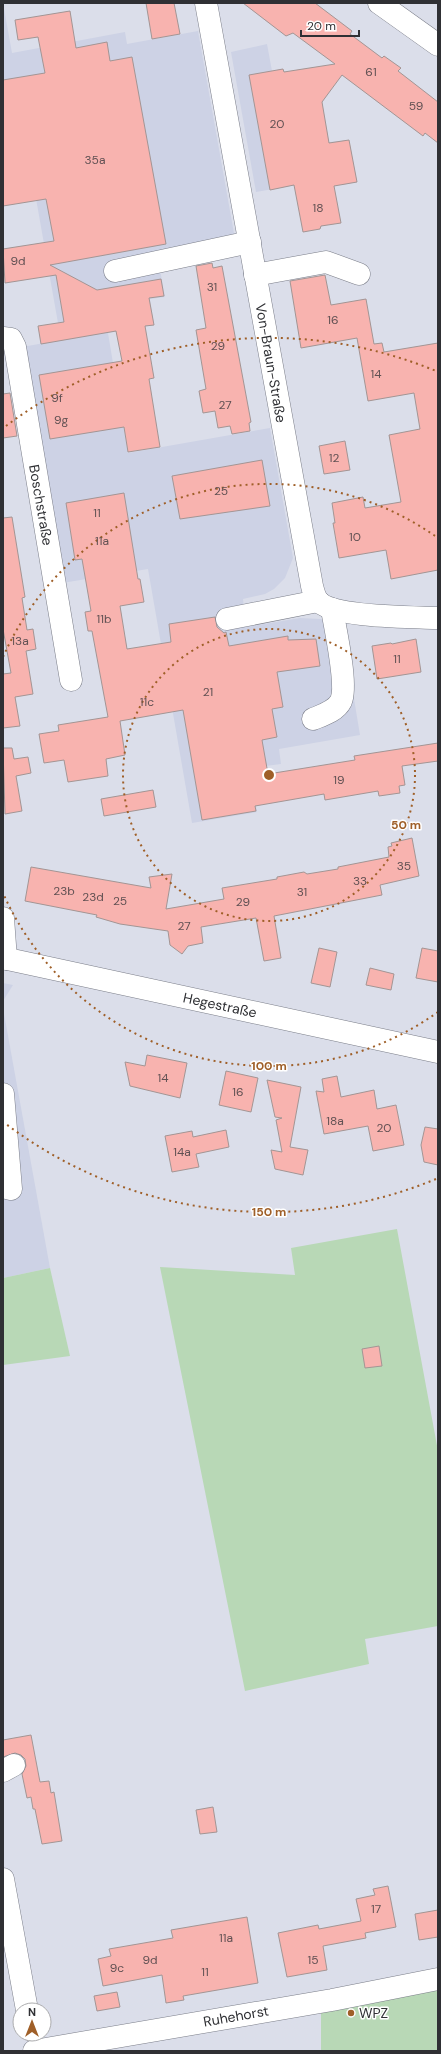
<svg xmlns="http://www.w3.org/2000/svg" width="441" height="2054" viewBox="0 0 441 2054" font-family="'DM Sans',sans-serif">
	<style>
		.built { fill: #cdd2e5 }
		.green { fill: #b8d8b6 }
		.building { fill: #f8b3af; stroke: #a39594 }
		.lines { fill: none; stroke-linecap: round; stroke-linejoin: round }
		.minor-casing { stroke: #7b7e89; stroke-width: 23 }
		.minor { stroke: #fff; stroke-width: 22 }
		.ring { fill: none; stroke: #9f5f28; stroke-width: 2; stroke-dasharray: 2 4 }
		.poi-dot { fill: #9f5f28; stroke: #fff; stroke-width: 1.5 }
		.labels { text-anchor: middle; stroke-width: 3; stroke-linejoin: round; paint-order: stroke }
		.number-label { font-size: 12px; fill: #615153 }
		.street-label { font-size: 14px; fill: #2f3034; stroke: #fff }
		.poi-label { font-size: 14px; fill: #2f3034; stroke: #fff; text-anchor: start }
		.centre { fill: #9f5f28; stroke: #fff; stroke-width: 2 }
		.ring-label { font-size: 12px; text-anchor: middle; font-weight: bold; fill: #9f5f28; stroke: #fff; stroke-width: 3; stroke-linejoin: round; paint-order: stroke }
	</style>
	<rect width="100%" height="100%" fill="#dbdeea"/>
	<g class="built">
		<polygon points="3,3 12,53 125,32 127,44 198,31 235,239 157,253 165,297 150,299 154,325 108,333 128,453 270,428 293,558 285,578 274,589 265,594 243,599 246,627 300,618 341,620 360,735 279,749 281,764 251,768 257,812 192,823 148,569 62,583 22,347 61,340 26,142 3,146"/>
		<polygon points="267,44 272,71 283,69 284,72 322,105 329,142 349,140 357,182 343,185 341,177 256,192 231,52"/>
		<polygon points="3,983 13,985 3,1001"/>
		<polygon points="3,1008 50,1268 3,1278"/>
	</g>
	<g class="green">
		<polygon points="397,1229 438,1451 438,1626 365,1639 369,1664 245,1691 160,1267 295,1275 291,1248"/>
		<polygon points="50,1268 70,1356 3,1365 3,1278"/>
		<polygon points="438,1990 438,2051 321,2051 321,2012"/>
	</g>
	<g class="building">
		<polygon points="146,3 174,3 180,34 152,39"/>
		<polygon points="243,3 315,3 352,31 350,34 382,58 384,56 401,68 398,71 438,102 438,143 425,133 423,136 342,75 322,102 329,143 349,140 357,182 334,186 341,223 321,226 320,229 303,232 294,185 270,190 249,75 283,69 284,72 335,64 293,33 286,36"/>
		<polygon points="70,11 76,48 107,42 110,61 132,57 166,244 50,265 97,290 161,279 164,296 149,298 154,325 145,326 154,378 149,379 160,447 128,452 124,427 50,439 39,375 122,361 116,331 41,344 38,326 64,322 56,275 5,283 3,249 54,241 46,199 3,206 3,80 45,73 38,37 18,40 15,20"/>
		<polygon points="212,263 213,268 222,266 251,422 249,423 250,431 232,434 230,426 218,428 215,411 203,413 199,391 206,389 196,330 206,328 196,266"/>
		<polygon points="325,275 331,305 366,299 374,344 382,343 384,352 438,343 438,570 391,579 386,550 339,558 333,523 335,523 332,503 363,497 365,508 401,502 389,435 420,429 414,393 368,401 357,338 301,348 290,281"/>
		<polygon points="10,393 17,436 3,438 3,394"/>
		<polygon points="345,441 350,470 324,474 319,446"/>
		<polygon points="262,460 270,506 180,519 172,476"/>
		<polygon points="124,493 138,579 140,579 144,602 120,606 127,649 171,642 169,624 215,617 217,627 224,633 226,632 229,646 288,636 288,640 316,639 320,666 277,672 283,707 272,709 277,737 262,740 268,774 355,760 354,756 438,743 438,761 402,766 405,785 399,786 400,793 379,796 378,791 325,800 324,794 255,806 256,811 202,820 183,710 120,721 125,755 106,759 108,776 68,782 64,760 44,763 39,734 59,731 58,725 108,717 92,631 88,631 85,612 91,611 82,559 75,560 66,503"/>
		<polygon points="12,517 25,597 22,598 27,630 33,629 36,649 26,651 33,694 15,697 20,726 3,728 3,674 11,673 3,629 3,518"/>
		<polygon points="416,639 421,672 377,679 372,646 391,643 392,644"/>
		<polygon points="3,748 12,748 14,759 28,757 31,773 16,776 22,811 5,814"/>
		<polygon points="153,790 156,807 104,816 101,799"/>
		<polygon points="412,838 419,876 380,885 382,895 274,916 281,958 264,961 256,918 201,927 203,943 188,946 182,954 170,945 168,931 120,924 96,917 97,915 25,901 31,867 151,888 149,877 172,874 166,909 224,899 222,888 277,879 277,877 304,872 307,874 338,869 338,867 389,857 388,847 392,846 391,843"/>
		<polygon points="319,948 337,952 330,987 311,983"/>
		<polygon points="422,948 438,951 438,982 416,978"/>
		<polygon points="370,968 394,974 391,990 366,985"/>
		<polygon points="147,1055 187,1063 180,1098 130,1086 125,1062 145,1066"/>
		<polygon points="226,1071 258,1078 251,1112 219,1105"/>
		<polygon points="337,1076 341,1097 374,1090 377,1109 396,1105 404,1145 373,1151 368,1126 324,1134 316,1091 324,1092 322,1079"/>
		<polygon points="267,1080 301,1087 290,1147 308,1150 303,1175 275,1169 271,1150 282,1152 276,1120 282,1118 275,1117"/>
		<polygon points="425,1127 438,1129 438,1165 424,1162 421,1145"/>
		<polygon points="226,1130 229,1147 196,1154 199,1167 172,1172 165,1136 192,1131 193,1137"/>
		<polygon points="379,1346 382,1366 365,1368 362,1349"/>
		<polygon points="31,1735 40,1782 49,1781 51,1793 54,1792 62,1841 42,1844 35,1809 33,1809 31,1797 27,1798 22,1774 26,1766 25,1759 21,1755 15,1753 3,1757 3,1740"/>
		<polygon points="213,1807 217,1832 200,1834 196,1810"/>
		<polygon points="388,1886 396,1927 365,1933 366,1938 323,1946 327,1970 287,1977 278,1933 318,1925 319,1929 361,1921 356,1899 375,1895 373,1889"/>
		<polygon points="438,1910 438,1937 419,1940 415,1914"/>
		<polygon points="247,1917 258,1983 183,1996 184,2000 166,2003 162,1975 103,1986 98,1959 111,1956 109,1949 173,1938 171,1930"/>
		<polygon points="117,1992 120,2007 97,2011 94,1996"/>
	</g>
	<g class="lines">
		<defs>
			<g id="minor">
				<path d="M206,3L312,586C313,590 315,597 317,600C331,618 415,617 438,618"/>
				<polyline points="379,3 438,45"/>
				<polyline points="115,271 250,242"/>
				<polyline points="255,275 326,262 359,274"/>
				<polyline points="3,338 11,339 15,347 71,680"/>
				<polyline points="227,619 318,601"/>
				<path d="M313,719C323,715 336,711 341,701C348,685 335,628 332,609"/>
				<polyline points="3,918 6,959"/>
				<polyline points="3,958 438,1052"/>
				<polyline points="3,1094 11,1189 3,1187"/>
				<polyline points="3,1771 14,1765"/>
				<polyline points="3,1879 27,2010"/>
				<polyline points="34,2051 332,2000 438,1979"/>
			</g>
		</defs>
		<use href="#minor" class="minor-casing"/>
		<use href="#minor" class="minor"/>
	</g>
	<g class="ring">
		<circle cx="269" cy="775" r="146"/>
		<path d="M438 1012A291 291 0 0 1 3 893M3 657A291 291 0 0 1 438 538"/>
		<path d="M436 1179A437 437 0 0 1 6 1124M6 426A437 437 0 0 1 436 371"/>
	</g>
	<circle class="poi-dot" cx="351" cy="2013" r="4"/>
	<g class="labels">
		<g class="number-label">
			<text x="371" y="76">61</text>
			<text x="416" y="110">59</text>
			<text x="277" y="128">20</text>
			<text x="95" y="164">35a</text>
			<text x="318" y="212">18</text>
			<text x="18" y="265">9d</text>
			<text x="212" y="291">31</text>
			<text x="333" y="324">16</text>
			<text x="218" y="350">29</text>
			<text x="376" y="378">14</text>
			<text x="57" y="402">9f</text>
			<text x="225" y="409">27</text>
			<text x="61" y="424">9g</text>
			<text x="334" y="462">12</text>
			<text x="221" y="495">25</text>
			<text x="97" y="517">11</text>
			<text x="355" y="541">10</text>
			<text x="102" y="545">11a</text>
			<text x="104" y="623">11b</text>
			<text x="20" y="645">13a</text>
			<text x="397" y="663">11</text>
			<text x="208" y="696">21</text>
			<text x="147" y="706">11c</text>
			<text x="339" y="784">19</text>
			<text x="404" y="870">35</text>
			<text x="360" y="885">33</text>
			<text x="64" y="895">23b</text>
			<text x="302" y="896">31</text>
			<text x="93" y="901">23d</text>
			<text x="120" y="905">25</text>
			<text x="243" y="906">29</text>
			<text x="184" y="930">27</text>
			<text x="163" y="1082">14</text>
			<text x="238" y="1096">16</text>
			<text x="335" y="1125">18a</text>
			<text x="384" y="1132">20</text>
			<text x="182" y="1156">14a</text>
			<text x="376" y="1913">17</text>
			<text x="226" y="1942">11a</text>
			<text x="150" y="1964">9d</text>
			<text x="313" y="1964">15</text>
			<text x="117" y="1972">9c</text>
			<text x="205" y="1976">11</text>
		</g>
		<g class="street-label">
			<text transform="translate(271 363) rotate(80)" y="5">Von-Braun-Straße</text>
			<text transform="translate(41 505) rotate(80)" y="5">Boschstraße</text>
			<text transform="translate(220 1005) rotate(12)" y="5">Hegestraße</text>
			<text transform="translate(236 2016) rotate(-10)" y="5">Ruhehorst</text>
		</g>
		<g class="poi-label">
			<text x="359" y="2018">WPZ</text>
		</g>
	</g>
	<circle cx="269" cy="775" r="6" class="centre"/>
	<g class="ring-label">
		<text x="406" y="829">50 m</text>
		<text x="269" y="1070">100 m</text>
		<text x="269" y="1216">150 m</text>
	</g>
	<rect width="441" height="2054" fill="none" stroke="#2f3034" stroke-width="8"/>
	<g transform="translate(32 2022)"><circle r="19" fill="#ffffff" stroke="#acacae"/>
	<path d="M0-3L7 15L0 10L-7 15Z" fill="#9f5f28"/>
	<text y="-6" font-size="11" font-weight="bold" text-anchor="middle" fill="#2f3034">N</text>
	</g>
	<path d="M301 30v6h58v-6" fill="none" stroke="#2f3034" stroke-width="2"/>
	<text x="307" y="30" font-size="12" fill="#2f3034" stroke="#ffffff" stroke-width="3" paint-order="stroke">20 m</text>
</svg>
